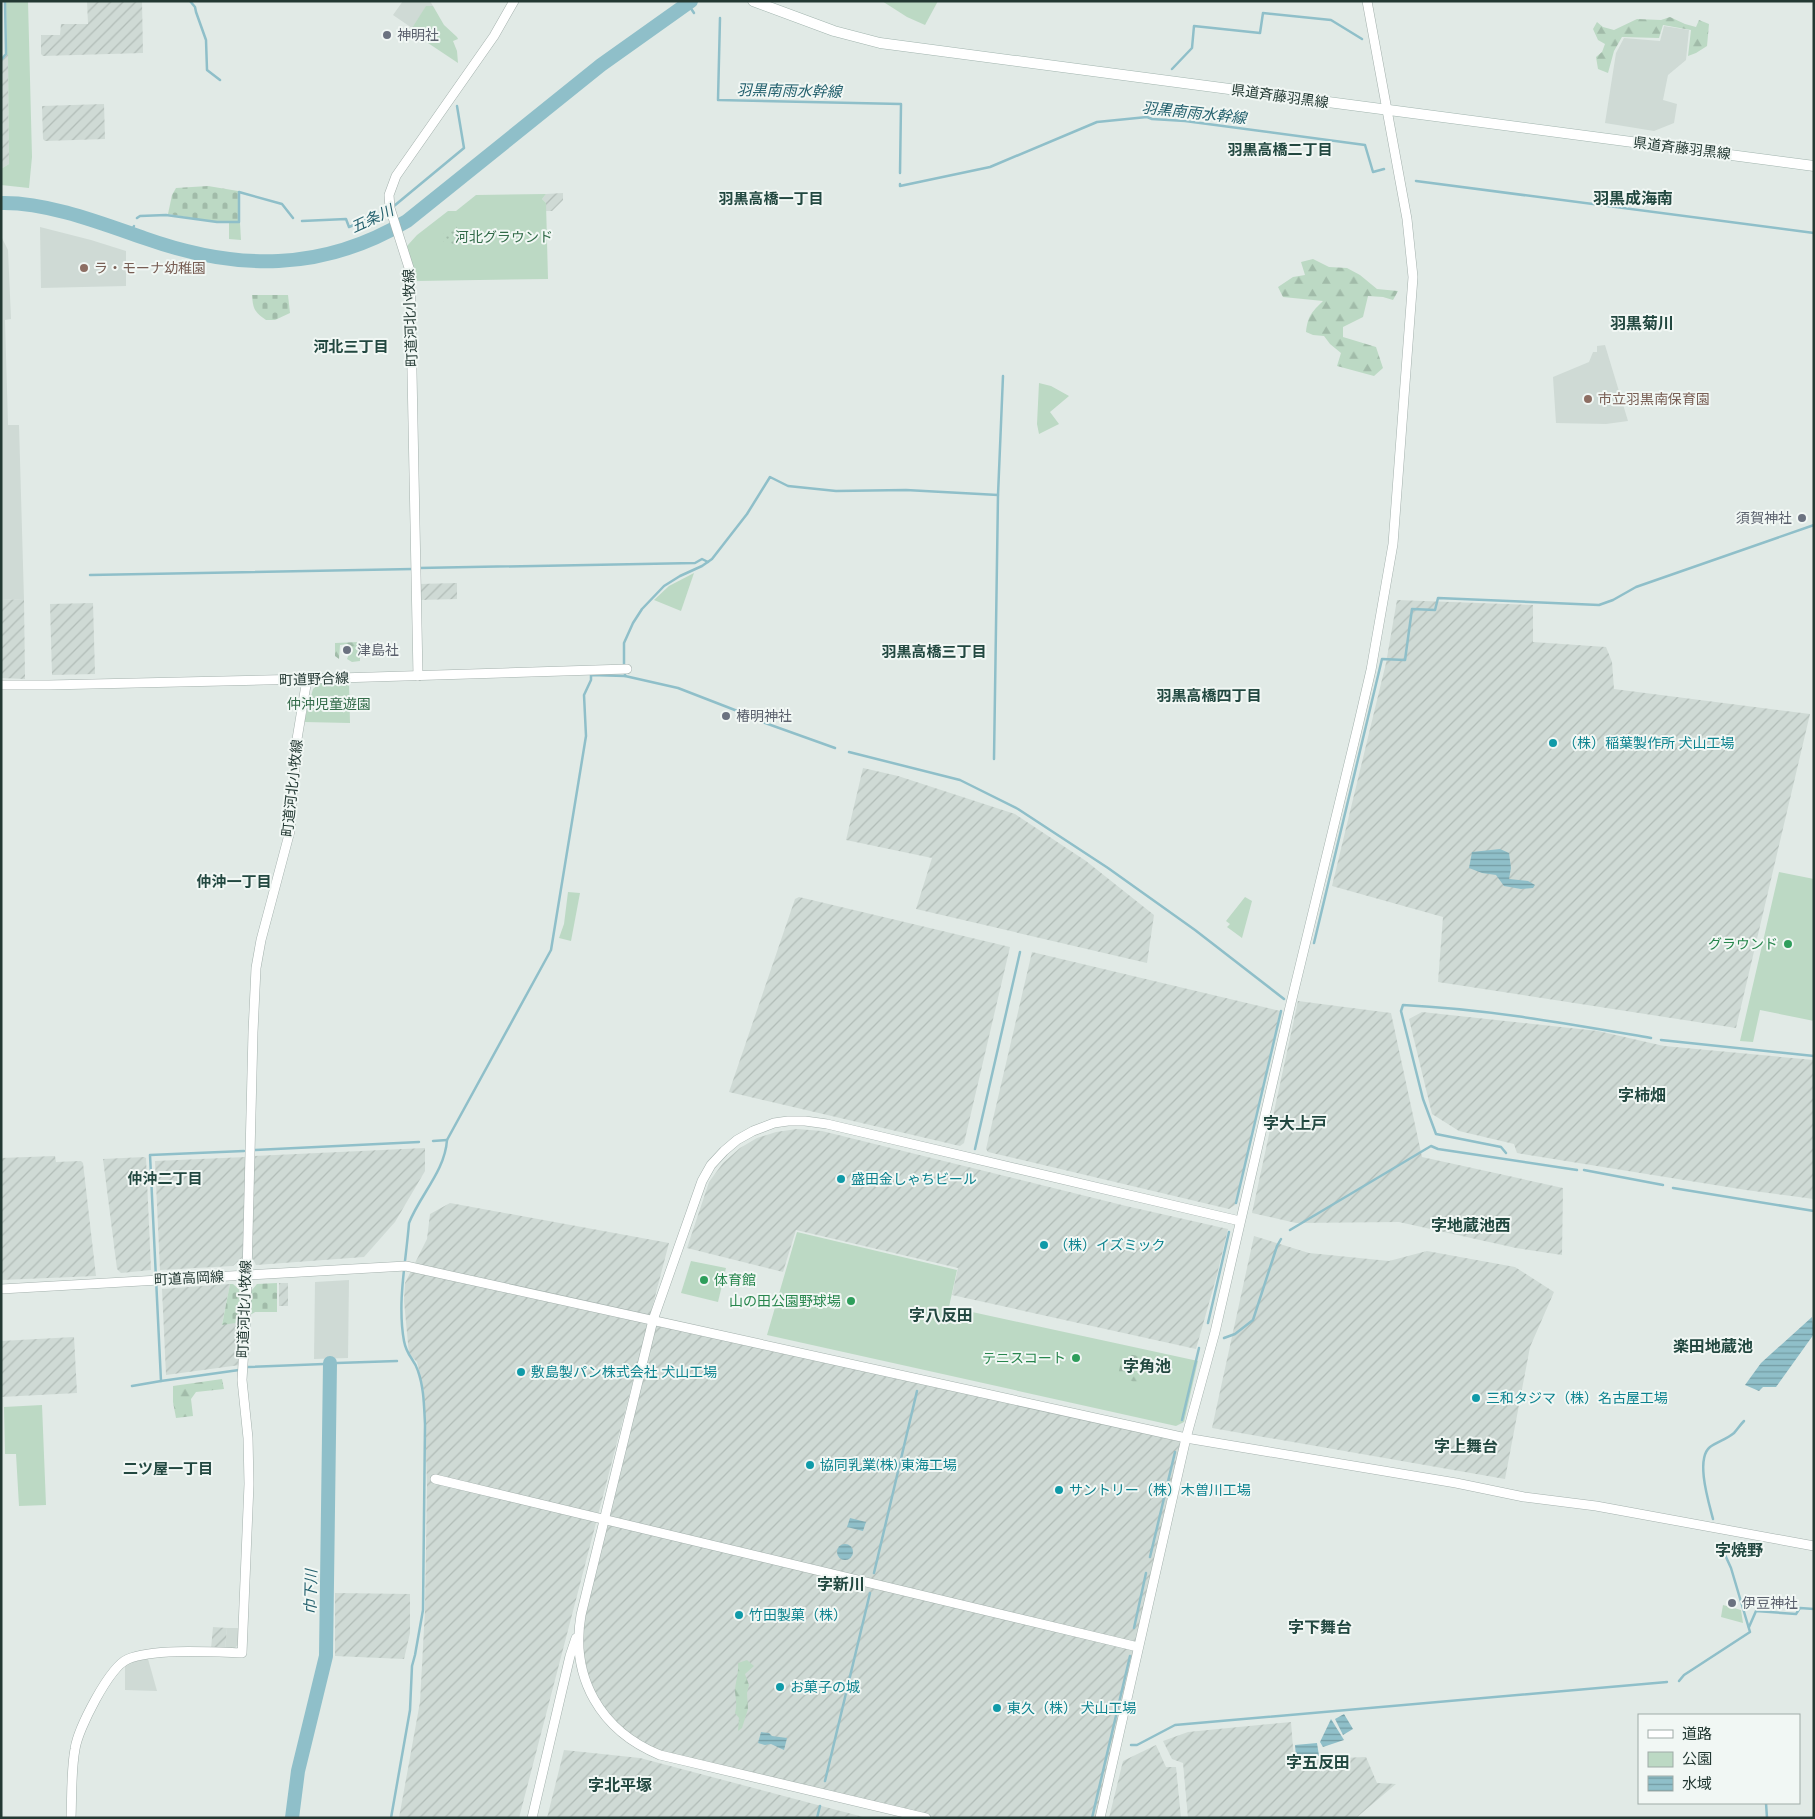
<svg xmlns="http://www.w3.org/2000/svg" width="1815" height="1819" viewBox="0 0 1815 1819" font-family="Raleway,'Noto Sans JP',sans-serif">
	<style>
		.built { fill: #cfdad5 }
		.industrial { fill: url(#industrial-furrows) }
		.green { fill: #bcd9c4 }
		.forest { fill: url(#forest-firs) }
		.cemetery { fill: url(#cemetery-stones) }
		.garden { fill: url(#garden-dots) }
		.water { fill: url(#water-rules) }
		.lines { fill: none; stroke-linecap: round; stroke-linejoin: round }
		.stream { stroke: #8fbfc9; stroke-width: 2.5 }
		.river { stroke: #8fbfc9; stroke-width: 14 }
		.tertiary-casing { stroke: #a4b1ad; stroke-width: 10 }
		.secondary-casing { stroke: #a1b4ae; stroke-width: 11 }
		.tertiary { stroke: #fff; stroke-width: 9 }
		.secondary { stroke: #fff; stroke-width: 10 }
		.worship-dot { fill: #6b7280; stroke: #f1f7f4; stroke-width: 2 }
		.education-dot { fill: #8d6e63; stroke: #f1f7f4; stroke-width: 2 }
		.culture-dot { fill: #0f9aa8; stroke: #f1f7f4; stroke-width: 2 }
		.leisure-dot { fill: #2e9e5b; stroke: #f1f7f4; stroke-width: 2 }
		.labels { text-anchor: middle; stroke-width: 4; stroke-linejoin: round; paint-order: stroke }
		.worship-label { font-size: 14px; fill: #5b616d; stroke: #f1f7f4; text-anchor: start }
		.street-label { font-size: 14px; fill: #233933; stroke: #f1f7f4 }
		.park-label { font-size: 14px; fill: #326b49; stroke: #f1f7f4 }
		.education-label { font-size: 14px; fill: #785e54; stroke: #f1f7f4; text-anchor: start }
		.culture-label { font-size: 14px; fill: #0d838f; stroke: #f1f7f4; text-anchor: start }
		.leisure-label { font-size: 14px; fill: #27864d; stroke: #f1f7f4; text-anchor: end }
		.water-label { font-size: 15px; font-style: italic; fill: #24616e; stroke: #f1f7f4 }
		.neighbourhood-label { font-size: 15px; font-weight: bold; fill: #224840; stroke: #f1f7f4 }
		.quarter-label { font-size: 16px; font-weight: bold; fill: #224840; stroke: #f1f7f4 }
	</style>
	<defs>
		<pattern id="industrial-furrows" width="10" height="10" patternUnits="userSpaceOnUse" patternTransform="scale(1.25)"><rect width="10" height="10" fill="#cfdad5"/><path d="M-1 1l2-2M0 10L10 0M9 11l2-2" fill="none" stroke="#b1bcb7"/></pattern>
		<pattern id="forest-firs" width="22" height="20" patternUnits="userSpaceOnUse" patternTransform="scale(1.25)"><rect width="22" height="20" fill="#bcd9c4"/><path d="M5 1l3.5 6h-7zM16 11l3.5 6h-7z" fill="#a1bba9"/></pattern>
		<pattern id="cemetery-stones" width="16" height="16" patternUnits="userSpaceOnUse" patternTransform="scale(1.25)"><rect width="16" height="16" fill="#bcd9c4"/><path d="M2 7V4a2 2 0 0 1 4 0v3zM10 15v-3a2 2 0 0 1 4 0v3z" fill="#a1bba9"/></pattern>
		<pattern id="garden-dots" width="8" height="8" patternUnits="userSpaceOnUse" patternTransform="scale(1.25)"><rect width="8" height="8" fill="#bcd9c4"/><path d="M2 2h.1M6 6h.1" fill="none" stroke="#a1bba9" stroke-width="1.8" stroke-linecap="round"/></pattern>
		<pattern id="water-rules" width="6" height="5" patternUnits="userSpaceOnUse" patternTransform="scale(1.25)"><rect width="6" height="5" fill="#8fbfc9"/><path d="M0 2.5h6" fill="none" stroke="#749ca4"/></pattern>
	</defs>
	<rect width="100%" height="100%" fill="#e1eae6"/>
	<g class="built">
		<polygon points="403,1 430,1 433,6 426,7 412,28 393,15"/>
		<polygon points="1664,26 1689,30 1686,60 1668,75 1663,100 1677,104 1674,123 1654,131 1605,123 1616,53 1624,38 1660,41"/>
		<polygon points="40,227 91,240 126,251 126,286 41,288"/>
		<polygon points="1,236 8,250 11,319 5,320 8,425 19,425 24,600 1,599"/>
		<polygon points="1605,345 1628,421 1606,424 1556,423 1553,377 1589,362 1593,352 1597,352 1597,346"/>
		<polygon points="349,1280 348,1358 314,1359 315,1282"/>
		<polygon points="227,1628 239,1628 238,1645 234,1649 225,1649"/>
		<polygon points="146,1659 148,1659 157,1691 125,1690 125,1665 129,1662"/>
	</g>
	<g class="industrial">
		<polygon points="87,1 142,1 143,53 43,56 41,54 41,35 60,35 61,24 88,24"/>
		<polygon points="8,53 9,164 1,169 1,62"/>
		<polygon points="104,104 105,139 45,141 43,139 42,106"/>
		<polygon points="563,193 563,200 552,211 546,211 546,203 542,199 546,194"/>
		<polygon points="457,583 457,599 420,600 419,584"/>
		<polygon points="1,599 24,600 25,679 1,678"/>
		<polygon points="1397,600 1533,605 1533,642 1606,647 1612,662 1614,689 1810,714 1736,1028 1438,982 1443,917 1332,886 1386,663"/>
		<polygon points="93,603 95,674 52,675 50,604"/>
		<polygon points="863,768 898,776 1015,814 1086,861 1154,915 1147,963 916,909 932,858 846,840"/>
		<polygon points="799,897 1010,947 964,1143 960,1146 729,1092 795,899"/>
		<polygon points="1032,952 1280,1011 1235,1205 1229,1209 988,1152 986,1149"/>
		<polygon points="1298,1001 1391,1013 1422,1157 1563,1188 1562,1255 1516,1248 1399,1222 1296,1223 1252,1213"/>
		<polygon points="1422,1012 1598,1031 1664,1046 1814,1060 1814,1199 1746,1190 1517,1153 1514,1144 1459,1131 1432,1114 1409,1019"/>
		<polygon points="797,1129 822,1131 1126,1206 1228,1229 1217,1275 1196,1349 952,1295 958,1268 796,1230 783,1272 687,1248 709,1182 723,1163 740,1148 757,1138 776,1132"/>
		<polygon points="425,1148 425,1171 395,1222 364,1257 256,1265 252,1257 254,1156"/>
		<polygon points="55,1156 56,1162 81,1161 83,1163 96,1276 1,1280 1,1158"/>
		<polygon points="144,1157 146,1158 151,1270 121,1273 117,1269 103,1159"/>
		<polygon points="246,1157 243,1257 233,1266 160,1270 155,1161"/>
		<polygon points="450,1203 669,1243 519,1818 399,1818 420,1702 425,1610 427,1485 424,1392 417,1362 409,1354 404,1301 405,1283 427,1239 430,1214"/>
		<polygon points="1254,1236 1309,1253 1389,1261 1427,1251 1515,1267 1554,1292 1530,1347 1505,1479 1212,1428"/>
		<rect x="279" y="1283" width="9" height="23"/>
		<polygon points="230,1284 222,1324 242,1322 240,1365 166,1375 162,1289"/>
		<polygon points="653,1320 1186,1438 1100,1818 926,1818 666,1757 636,1743 592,1695 578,1632"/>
		<polygon points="74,1337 77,1393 1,1397 1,1341"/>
		<polygon points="335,1593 410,1594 410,1633 404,1659 335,1656"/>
		<polygon points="213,1627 227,1628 225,1649 211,1649"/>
		<polygon points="1291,1722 1294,1760 1366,1757 1377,1783 1396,1784 1356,1818 1188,1818 1183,1763 1172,1759 1163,1741 1188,1732"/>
		<polygon points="1156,1745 1166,1767 1176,1767 1181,1818 1109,1818 1123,1761"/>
		<polygon points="564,1750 640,1758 867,1818 547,1818"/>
	</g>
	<g class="green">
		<polygon points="6,1 28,1 32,157 29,188 1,185 1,169 9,164 8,54 7,55"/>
		<polygon points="882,1 938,1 925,25 907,17"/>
		<polygon points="426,6 433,6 444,25 457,37 458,39 453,41 457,51 458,63 410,31"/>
		<path d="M546,194L542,199L546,203L548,279L416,281C412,274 410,256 407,246L417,235L448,211H456L476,195Z"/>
		<polygon points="229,223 240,223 241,240 229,239"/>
		<polygon points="1039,383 1051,386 1069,396 1050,412 1059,424 1039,434 1037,424"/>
		<polygon points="694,573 681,611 654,600 669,586"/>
		<polygon points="349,683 350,723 304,722 313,689 319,684"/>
		<polygon points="1779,872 1814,879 1814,1021 1760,1010 1753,1042 1740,1041"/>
		<polygon points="568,892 580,893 571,941 559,938 564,924"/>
		<polygon points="1245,897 1252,901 1242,938 1227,927 1230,924 1226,921"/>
		<polygon points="797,1232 957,1270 949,1307 1198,1361 1184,1422 1176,1426 767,1335"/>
		<polygon points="691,1261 726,1268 718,1302 681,1293"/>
		<polygon points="42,1405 46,1505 19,1506 16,1454 5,1454 4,1407"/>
		<polygon points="1723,1605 1741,1610 1743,1623 1721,1617"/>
	</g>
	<g class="forest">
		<polygon points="1670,17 1685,24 1696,27 1699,20 1709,24 1707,46 1696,53 1688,56 1691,30 1663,25 1659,38 1622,37 1614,51 1608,73 1598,69 1596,57 1602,52 1605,44 1598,40 1593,29 1597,22 1603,27 1614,30 1637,19 1661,20"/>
		<path d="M1313,259L1329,267L1347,268L1360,275L1377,289L1398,291L1393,300L1383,297L1368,296L1363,317L1343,327V337L1376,347L1383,368L1374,376L1337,366L1341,353L1330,344L1324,336L1313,335L1306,332C1308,315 1312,312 1323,301L1283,297L1278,287L1293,277L1305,275L1301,262Z"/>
		<polygon points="359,642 360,661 352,662 347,659 349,654 348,644 340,645 339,659 335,656 335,643"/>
		<path d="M1123,1353L1163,1361C1157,1366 1154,1377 1146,1380C1142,1382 1134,1381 1129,1381L1125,1388L1121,1389L1116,1384Z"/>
		<polygon points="222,1379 224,1389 196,1392 191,1399 193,1416 176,1418 173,1402 173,1386"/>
		<path d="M747,1660L754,1666L745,1674L749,1685L747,1693L748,1709L742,1728L738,1731L739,1718L735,1713C737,1705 736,1700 735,1692C735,1683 739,1673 738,1663Z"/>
	</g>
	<g class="cemetery">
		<polygon points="208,186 238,191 239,221 217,222 168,214 172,195 176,188"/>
		<path d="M252,295H288L290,313L275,320H266C255,312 253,310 252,295Z"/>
		<polygon points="277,1283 277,1312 255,1312 250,1315 251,1291 257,1284"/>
		<polygon points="230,1284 233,1284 243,1293 242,1322 222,1325"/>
	</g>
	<polygon class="garden" points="457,223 457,246 453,246 449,242 443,242 443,234"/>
	<g class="water">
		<polygon points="1500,849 1509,853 1511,868 1509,879 1528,881 1535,885 1533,888 1521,889 1504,886 1496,875 1482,873 1469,868 1472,852"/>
		<polygon points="1812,1317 1814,1334 1776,1387 1763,1387 1759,1391 1745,1385 1761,1363"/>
		<polygon points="850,1518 866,1522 863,1531 847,1527"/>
		<circle cx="845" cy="1552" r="8"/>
		<polygon points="1344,1714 1353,1729 1343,1735 1335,1719"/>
		<polygon points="1331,1719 1344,1740 1323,1747 1320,1742"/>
		<polygon points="761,1732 769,1733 772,1736 787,1738 784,1750 771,1744 765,1745 758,1743"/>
		<polygon points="1317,1743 1319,1756 1296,1757 1295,1745"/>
	</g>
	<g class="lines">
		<g class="stream">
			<polyline points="190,1 195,7 196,12 206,40 207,70 220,80"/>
			<polyline points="688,4 694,13"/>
			<polyline points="720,18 718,100 901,104 900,173"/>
			<polyline points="1,60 6,54 5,1"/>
			<polyline points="1172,69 1192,48 1194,26 1260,33 1263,13 1331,20 1362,39"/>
			<polyline points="1416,181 1814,233"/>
			<polyline points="900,184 900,186 990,167 1097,122 1147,117 1152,119 1185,121 1365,145 1373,172 1384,169"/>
			<polyline points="394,206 464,148 457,106"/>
			<polyline points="137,218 140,216 166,215 217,222 239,222 239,192 282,204 293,218"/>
			<polyline points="302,221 346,219 349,227 384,212"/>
			<polyline points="130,233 134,226"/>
			<polyline points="419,568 695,563 702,559 708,562"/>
			<polyline points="90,575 413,569"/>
			<polyline points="624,667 624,643 633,623 642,609 664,586 680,576 702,566 712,559 747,514 770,477 788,486 836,491 906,490 998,495"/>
			<polyline points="625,676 678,688 740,712"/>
			<polyline points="754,719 835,748"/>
			<polyline points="849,752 960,780 1018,809 1108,868 1195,930 1284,999"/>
			<polyline points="994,759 998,495 1003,376"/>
			<polyline points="1314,943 1382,659 1405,660 1412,609 1435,610 1438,598 1599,605 1613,600 1636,587 1814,525"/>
			<polyline points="1661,1040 1814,1056"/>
			<polyline points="433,1141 447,1140"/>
			<polyline points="975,1149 1020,952"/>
			<polyline points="255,1150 419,1142"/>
			<path d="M1506,1153L1501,1147L1436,1134L1423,1099L1401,1011L1403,1005C1487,1009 1569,1024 1651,1038"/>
			<polyline points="1584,1170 1663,1185"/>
			<polyline points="1673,1188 1814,1211"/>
			<polyline points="1236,1203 1281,1011"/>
			<polyline points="1290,1230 1431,1146 1438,1149 1577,1170"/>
			<polyline points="1208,1323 1229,1232"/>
			<polyline points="1224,1338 1235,1334 1253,1320 1277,1246 1281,1239"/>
			<polyline points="337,1363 397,1361"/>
			<polyline points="327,1364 330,1363"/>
			<polyline points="248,1367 324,1364"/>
			<polyline points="161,1381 239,1370"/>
			<polyline points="132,1386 161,1381 150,1155 244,1151"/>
			<polyline points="1182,1420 1199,1348"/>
			<path d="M1713,1519C1709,1503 1695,1459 1710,1447C1717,1442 1727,1439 1734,1433C1737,1430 1740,1425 1744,1421"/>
			<polyline points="1150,1557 1175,1452"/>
			<polyline points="874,1573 917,1391"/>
			<polyline points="1749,1627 1756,1611 1796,1614 1800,1608 1814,1609"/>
			<polyline points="1134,1628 1146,1573"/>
			<polyline points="1679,1681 1684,1675 1750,1632 1731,1568 1721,1546"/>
			<polyline points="1131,1745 1137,1745 1175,1725 1667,1682"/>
			<polyline points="825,1781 870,1593"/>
			<polyline points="1766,1803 1767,1818"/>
			<path d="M391,1818L410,1710L412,1666L415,1655L423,1610L425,1424C424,1406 424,1388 418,1371C414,1358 407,1357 404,1341C397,1302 406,1262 409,1223C420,1195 445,1171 447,1140L551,950L586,736L584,695L591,680V675L625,676V672"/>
			<polyline points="817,1818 820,1806"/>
			<polyline points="1092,1818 1130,1656"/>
		</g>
		<g class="river">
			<path d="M1,203C47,202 101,223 144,238C237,271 322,272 407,221L601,65L691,1"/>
			<polyline points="292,1818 298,1771 326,1656 330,1363"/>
		</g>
		<defs>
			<g id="tertiary">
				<polyline points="418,676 410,271 390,208 389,195 396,176 494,36 514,1"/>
				<polyline points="1,685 49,685 307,679 627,669"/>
				<polyline points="1,1289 406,1266 1186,1438 1456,1483 1524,1497 1596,1506 1814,1546"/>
				<polyline points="435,1479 1138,1647"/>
				<path d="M71,1818C72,1795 71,1771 75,1749C78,1729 109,1667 128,1659C153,1648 214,1652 242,1653L249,1484L248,1438L242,1380L246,1315L253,1032L256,968L261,940L290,831L297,739L307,679"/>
				<polyline points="532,1818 570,1656 576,1638"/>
				<path d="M926,1818L660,1755C601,1731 570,1678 581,1615L653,1320L702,1181L711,1165L724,1151L737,1140L753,1131L774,1123L788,1121H805L827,1124L1240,1221"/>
				<polyline points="1100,1818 1186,1438 1215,1332 1290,1007 1358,726 1371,670 1393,544 1413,277 1407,219 1367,1"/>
			</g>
			<polyline id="secondary" points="753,1 834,31 880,43 1814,166"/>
		</defs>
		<use href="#tertiary" class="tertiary-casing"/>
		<use href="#secondary" class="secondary-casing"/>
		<use href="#tertiary" class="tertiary"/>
		<use href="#secondary" class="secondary"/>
	</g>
	<g class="worship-dot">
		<circle cx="387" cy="35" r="5"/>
		<circle cx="1802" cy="518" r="5"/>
		<circle cx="347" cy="650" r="5"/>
		<circle cx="726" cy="716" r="5"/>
		<circle cx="1732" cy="1603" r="5"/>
	</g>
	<g class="education-dot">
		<circle cx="84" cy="268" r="5"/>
		<circle cx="1588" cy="399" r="5"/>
	</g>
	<g class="culture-dot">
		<circle cx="1553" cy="743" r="5"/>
		<circle cx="841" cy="1179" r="5"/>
		<circle cx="1044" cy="1245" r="5"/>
		<circle cx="521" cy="1372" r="5"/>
		<circle cx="1476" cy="1398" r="5"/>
		<circle cx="810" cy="1465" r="5"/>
		<circle cx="1059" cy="1490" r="5"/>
		<circle cx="739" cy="1615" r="5"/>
		<circle cx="780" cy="1687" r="5"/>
		<circle cx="997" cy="1708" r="5"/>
	</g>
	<g class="leisure-dot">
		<circle cx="1788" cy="944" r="5"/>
		<circle cx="704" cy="1280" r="5"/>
		<circle cx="851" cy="1301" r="5"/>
		<circle cx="1076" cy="1358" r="5"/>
	</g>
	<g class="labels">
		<g class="worship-label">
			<text x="397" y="40">神明社</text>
			<text x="1792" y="523" text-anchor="end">須賀神社</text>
			<text x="357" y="655">津島社</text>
			<text x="736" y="721">椿明神社</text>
			<text x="1742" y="1608">伊豆神社</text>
		</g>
		<g class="street-label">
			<text transform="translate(1280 96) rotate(8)" y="5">県道斉藤羽黒線</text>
			<text transform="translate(1682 148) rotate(7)" y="5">県道斉藤羽黒線</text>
			<text transform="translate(410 318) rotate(-92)" y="5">町道河北小牧線</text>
			<text transform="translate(314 679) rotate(-2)" y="5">町道野合線</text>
			<text transform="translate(292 788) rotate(-84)" y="5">町道河北小牧線</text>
			<text transform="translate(189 1278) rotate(-3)" y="5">町道高岡線</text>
			<text transform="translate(244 1309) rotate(-88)" y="5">町道河北小牧線</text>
		</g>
		<g class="park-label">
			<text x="504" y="242">河北グラウンド</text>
			<text x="329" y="709">仲沖児童遊園</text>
		</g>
		<g class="education-label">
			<text x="94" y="273">ラ・モーナ幼稚園</text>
			<text x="1598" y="404">市立羽黒南保育園</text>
		</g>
		<g class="culture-label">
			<text x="1563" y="748">（株）稲葉製作所 犬山工場</text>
			<text x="851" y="1184">盛田金しゃちビール</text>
			<text x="1054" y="1250">（株）イズミック</text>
			<text x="531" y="1377">敷島製パン株式会社 犬山工場</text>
			<text x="1486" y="1403">三和タジマ（株）名古屋工場</text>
			<text x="820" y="1470">協同乳業(株) 東海工場</text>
			<text x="1069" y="1495">サントリー（株）木曽川工場</text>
			<text x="749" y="1620">竹田製菓（株）</text>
			<text x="790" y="1692">お菓子の城</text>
			<text x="1007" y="1713">東久（株） 犬山工場</text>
		</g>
		<g class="leisure-label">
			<text x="1778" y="949">グラウンド</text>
			<text x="714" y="1285" text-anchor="start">体育館</text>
			<text x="841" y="1306">山の田公園野球場</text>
			<text x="1066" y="1363">テニスコート</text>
		</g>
		<g class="water-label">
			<text transform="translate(789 91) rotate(1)" y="5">羽黒南雨水幹線</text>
			<text transform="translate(1194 113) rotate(6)" y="5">羽黒南雨水幹線</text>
			<text transform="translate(372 219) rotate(-25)" y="5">五条川</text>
			<text transform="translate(311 1592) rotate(-89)" y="5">巾下川</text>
		</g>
		<g class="neighbourhood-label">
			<text x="1280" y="155">羽黒高橋二丁目</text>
			<text x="771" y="204">羽黒高橋一丁目</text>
			<text x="351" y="352">河北三丁目</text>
			<text x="934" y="657">羽黒高橋三丁目</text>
			<text x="1209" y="701">羽黒高橋四丁目</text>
			<text x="234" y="887">仲沖一丁目</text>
			<text x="165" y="1184">仲沖二丁目</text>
			<text x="168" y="1474">二ツ屋一丁目</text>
		</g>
		<g class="quarter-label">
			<text x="1633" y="204">羽黒成海南</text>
			<text x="1642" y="329">羽黒菊川</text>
			<text x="1642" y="1101">字柿畑</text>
			<text x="1295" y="1129">字大上戸</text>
			<text x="1471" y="1231">字地蔵池西</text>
			<text x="941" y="1321">字八反田</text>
			<text x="1713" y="1352">楽田地蔵池</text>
			<text x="1147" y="1372">字角池</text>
			<text x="1466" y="1452">字上舞台</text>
			<text x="1739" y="1556">字焼野</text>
			<text x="841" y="1590">字新川</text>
			<text x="1320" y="1633">字下舞台</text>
			<text x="1318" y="1768">字五反田</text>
			<text x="620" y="1791">字北平塚</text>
		</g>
	</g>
	<rect width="1815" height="1819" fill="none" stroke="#233933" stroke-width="5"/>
	<rect x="1638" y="1714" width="162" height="90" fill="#f1f7f4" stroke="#9faba7"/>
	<rect x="1648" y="1730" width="25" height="8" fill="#ffffff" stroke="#9faba7"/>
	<text x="1682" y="1739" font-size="15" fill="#233933">道路</text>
	<rect x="1648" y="1752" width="25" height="15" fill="#bcd9c4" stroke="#9faba7"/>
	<text x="1682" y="1764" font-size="15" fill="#233933">公園</text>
	<rect x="1648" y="1776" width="25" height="15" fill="url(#water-rules)" stroke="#9faba7"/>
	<text x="1682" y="1789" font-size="15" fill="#233933">水域</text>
</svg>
